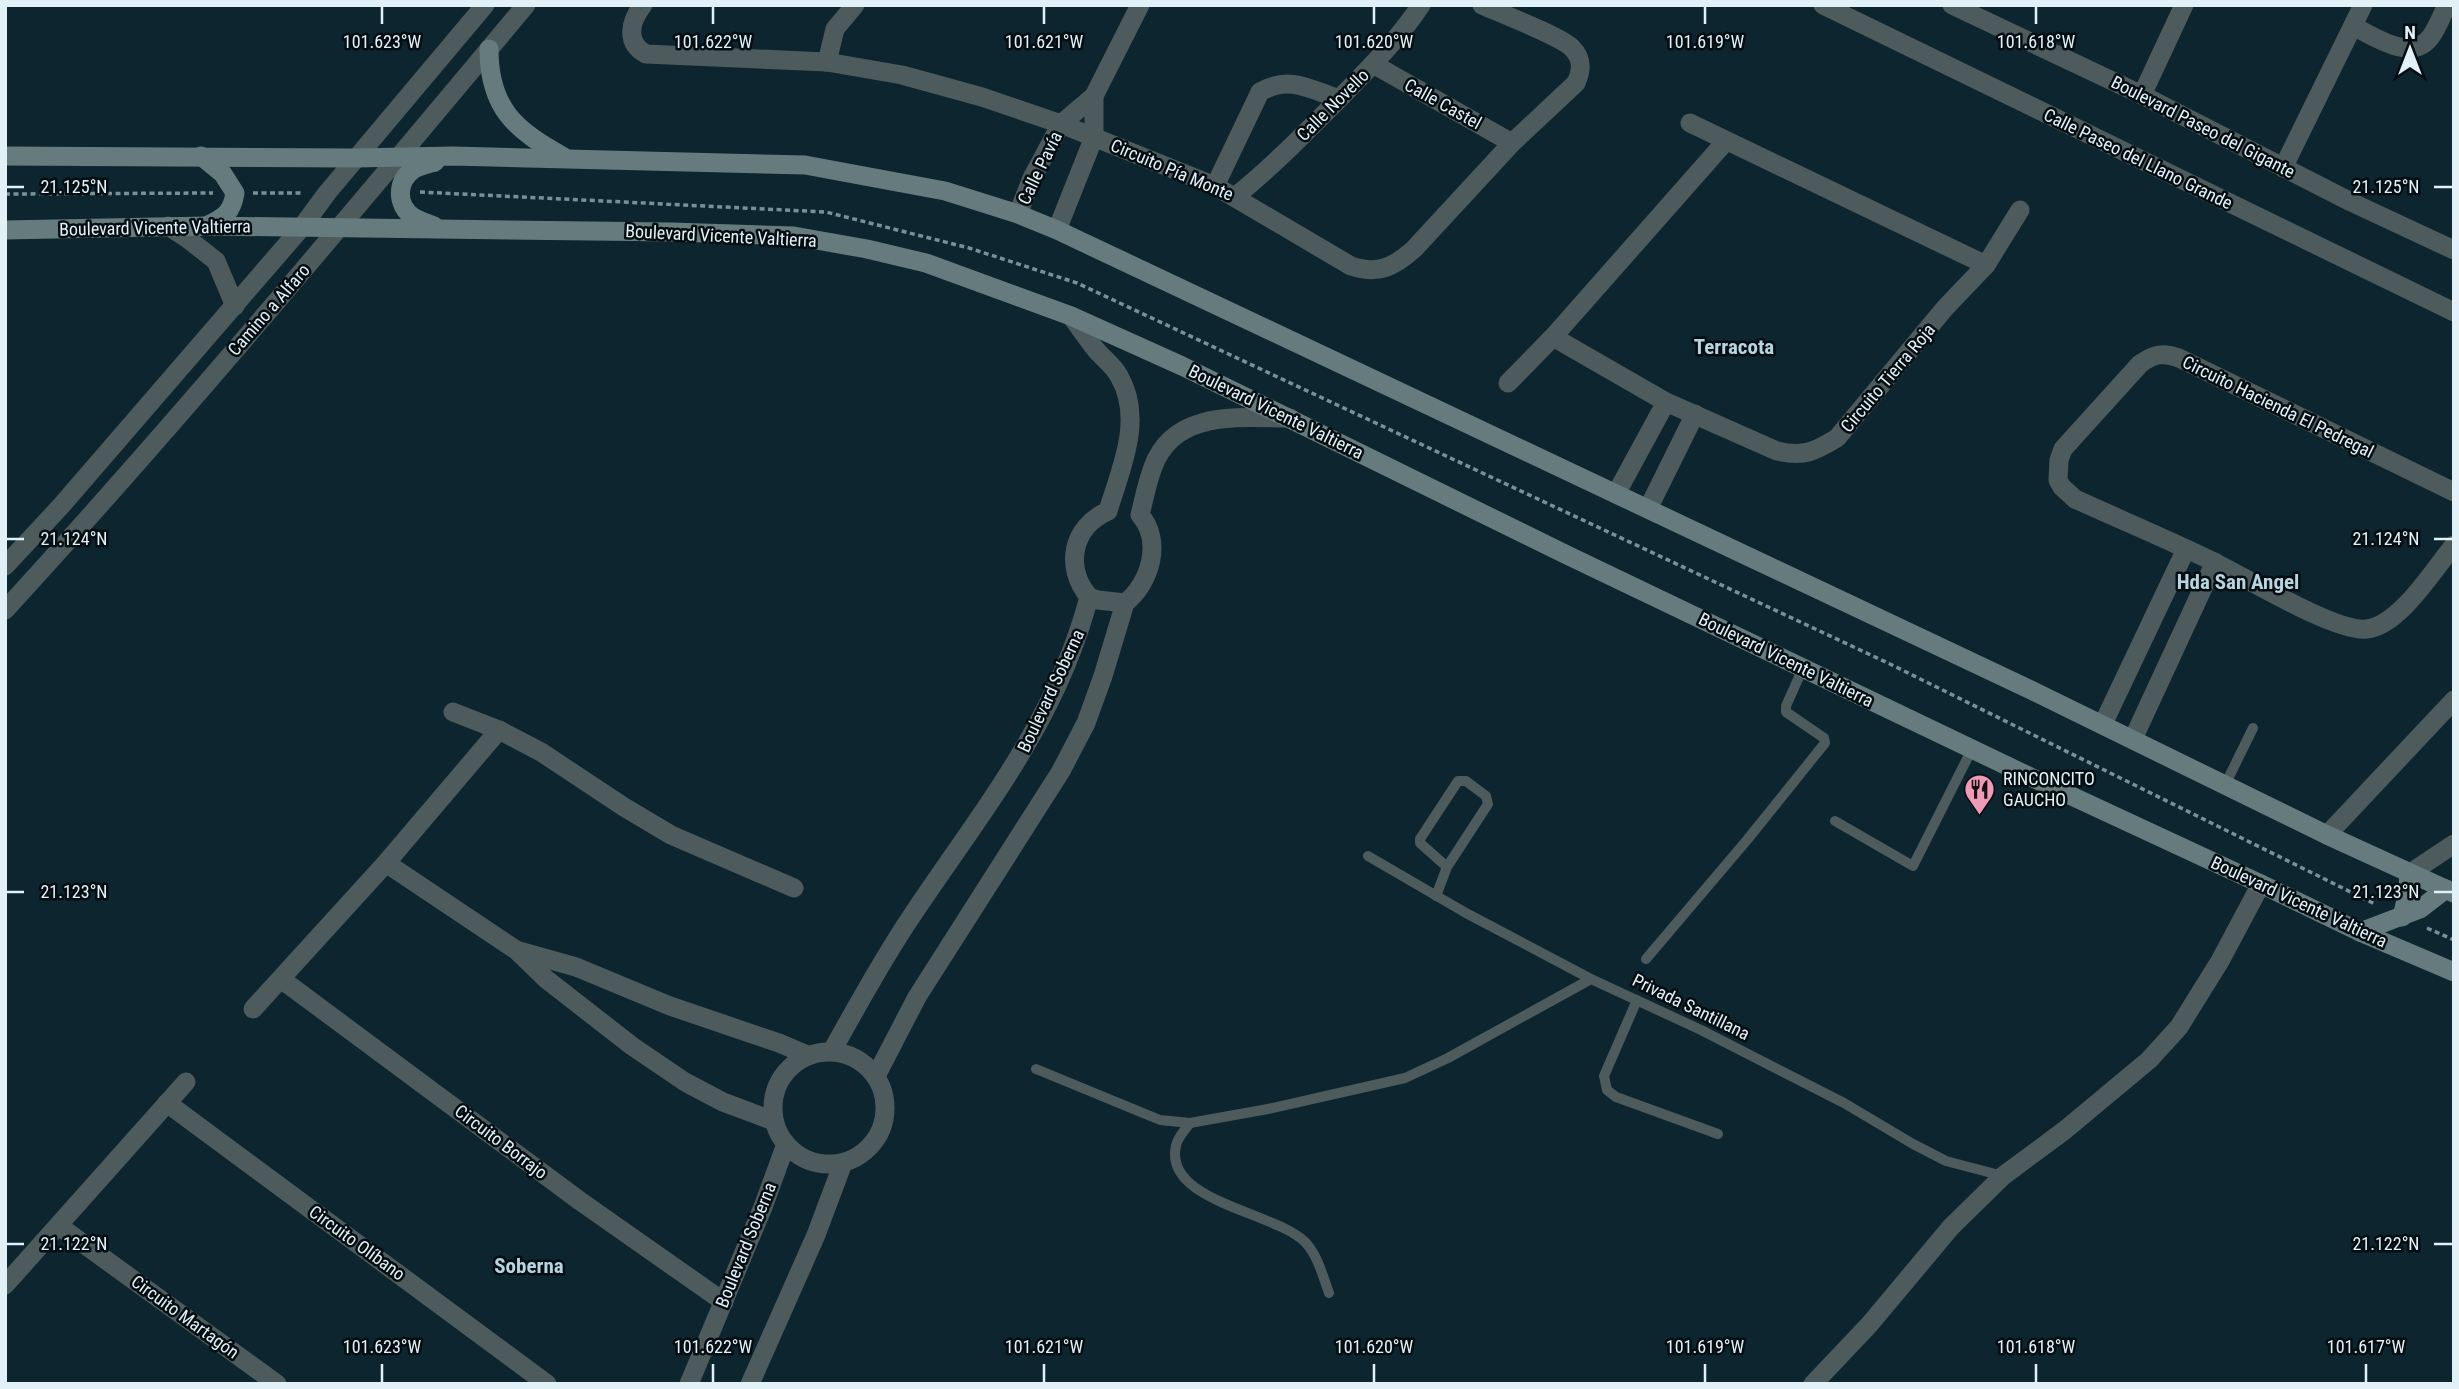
<svg xmlns="http://www.w3.org/2000/svg" width="2459" height="1389" viewBox="0 0 2459 1389" font-family="'Roboto Condensed',sans-serif">
	<style>
		.lines { fill: none; stroke-linecap: round; stroke-linejoin: round }
		.path { stroke: #7b8f97; stroke-width: 3.5; stroke-dasharray: 5 3.5; stroke-linecap: butt }
		.service { stroke: #4e5b5c; stroke-width: 10 }
		.minor { stroke: #4e5b5c; stroke-width: 19 }
		.tertiary { stroke: #4e5b5c; stroke-width: 19 }
		.secondary { stroke: #667b7d; stroke-width: 19 }
		.ticks { fill: none; stroke: #e2f1f8; stroke-width: 2.5 }
		.labels { text-anchor: middle; stroke-width: 5; stroke-linejoin: round; paint-order: stroke }
		.street-label { font-size: 18px; fill: #e2f1f8; stroke: #040d11 }
		.poi-label { font-size: 18px; fill: #e2f1f8; stroke: #040d11; text-anchor: start }
		.quarter-label { font-size: 21px; font-weight: bold; fill: #b7d4e1; stroke: #040d11 }
		.ticks-label { font-size: 18px; text-anchor: middle; fill: #e2f1f8; stroke: #040d11; stroke-width: 5; stroke-linejoin: round; paint-order: stroke }
	</style>
	<rect width="100%" height="100%" fill="#0c252f"/>
	<g class="lines">
		<g class="path">
			<polyline points="420,192 826,212 969,248 1077,283 1890,664 2375,904"/>
			<polyline points="253,193 301,193"/>
			<polyline points="5,194 213,193"/>
			<polyline points="2427,928 2454,940"/>
		</g>
		<g class="service">
			<polyline points="2225,785 2253,728"/>
			<polyline points="1835,821 1913,866 1972,749"/>
			<polyline points="1368,856 1466,913 1591,979 1701,1030 1844,1103 1913,1144 1946,1161 2003,1176"/>
			<polyline points="1436,896 1447,867 1488,804 1486,796 1466,781 1458,781 1420,839 1420,843 1447,867"/>
			<polyline points="1646,959 1747,840 1825,743 1824,738 1786,712 1786,706 1803,668"/>
			<polyline points="1637,1000 1604,1076 1607,1090 1616,1097 1718,1134"/>
			<polyline points="1036,1069 1160,1120 1190,1123 1268,1109 1405,1078 1448,1058 1591,979"/>
			<path d="M1190,1123C1185,1130 1177,1138 1176,1146C1163,1202 1277,1212 1306,1243C1318,1256 1323,1277 1329,1293"/>
		</g>
		<g class="minor">
			<path d="M643,5C630,21 625,43 646,54L827,62L902,75L982,97L1061,124L1215,186L1351,266C1378,275 1394,267 1414,249L1512,143L1576,83C1582,70 1583,59 1572,48C1562,37 1500,13 1482,5"/>
			<polyline points="1823,5 2454,312"/>
			<polyline points="1952,5 2142,95 2351,202 2454,250"/>
			<path d="M2353,26C2375,37 2413,64 2432,35C2438,26 2442,15 2447,5"/>
			<polyline points="827,62 835,29 855,5"/>
			<polyline points="1373,64 1512,143"/>
			<polyline points="2142,95 2184,5"/>
			<polyline points="1690,123 1986,265"/>
			<polyline points="2283,168 2363,5"/>
			<path d="M1215,186L1260,92C1289,75 1310,89 1339,99"/>
			<path d="M1236,196C1273,166 1305,133 1339,99C1368,69 1398,40 1421,5"/>
			<polyline points="1018,214 1032,178 1061,124 1094,96 1140,5"/>
			<polyline points="1057,230 1094,137 1094,96"/>
			<path d="M1553,337L1666,402L1777,451C1804,457 1814,452 1837,438L1945,308L1986,265L2020,210"/>
			<polyline points="1508,383 1553,337 1726,141"/>
			<path d="M2454,492L2179,358C2163,352 2154,354 2140,364L2063,449L2059,460L2058,480L2062,487L2075,499C2121,520 2167,539 2212,561C2245,577 2336,633 2367,629C2400,625 2434,569 2454,545"/>
			<polyline points="1616,494 1666,402"/>
			<polyline points="1648,509 1695,414"/>
			<polyline points="453,712 499,730 541,752 624,807 671,835 794,888"/>
			<polyline points="2103,724 2186,549"/>
			<polyline points="2133,739 2215,562"/>
			<polyline points="2327,835 2454,700"/>
			<polyline points="386,863 516,950 546,979 632,1046 685,1082 723,1102 774,1121"/>
			<polyline points="519,951 576,967 670,1006 779,1043 807,1055"/>
			<polyline points="281,979 580,1201 724,1302"/>
			<polyline points="253,1009 386,863 499,730"/>
			<polyline points="167,1103 547,1384"/>
			<polyline points="59,1226 277,1384"/>
			<polyline points="5,1285 186,1082"/>
			<polyline points="1813,1384 1869,1325 1951,1227 2003,1176 2065,1130 2149,1060 2179,1027 2220,961 2261,884"/>
		</g>
		<g class="tertiary">
			<polyline points="168,226 188,239 216,261 235,306"/>
			<polyline points="5,566 61,506 302,227 327,193 485,5"/>
			<polyline points="1089,597 1098,600 1125,603"/>
			<path d="M5,610C185,414 355,209 526,5"/>
			<polyline points="2409,874 2454,844"/>
			<path d="M832,1051C857,1006 882,960 911,917C981,812 1056,723 1089,597C1064,567 1072,527 1108,511C1121,468 1144,419 1119,376C1114,366 1104,359 1097,351C1088,340 1080,328 1071,316"/>
			<circle cx="829" cy="1108" r="56"/>
			<path d="M876,1076L917,997L1061,771L1086,723L1103,676L1125,603C1150,584 1163,541 1140,515C1144,499 1147,483 1153,467C1174,409 1240,418 1290,418"/>
			<polyline points="689,1384 763,1207 786,1144"/>
			<polyline points="750,1384 816,1235 843,1163"/>
		</g>
		<g class="secondary">
			<path d="M489,49C489,108 515,130 564,157"/>
			<polyline points="5,156 356,158 453,156 805,165 945,191 1018,214 1057,230 2033,691 2327,835 2454,893"/>
			<path d="M201,156L223,174L235,193C232,212 225,217 208,225"/>
			<path d="M434,226C427,223 419,221 413,217C396,205 396,181 414,169C420,166 428,164 435,162"/>
			<polyline points="5,230 207,226 672,232 794,236 867,249 926,263 1071,316 1182,366 1567,555 2022,773 2261,884 2360,932 2454,972"/>
			<polyline points="2402,917 2407,896 2409,874"/>
			<polyline points="2360,932 2420,909 2446,889"/>
		</g>
	</g>
	<path class="ticks" d="M382,7V24M713,7V24M1044,7V24M1374,7V24M1705,7V24M2036,7V24M7,187H24M2434,187H2452M7,539H24M2434,539H2452M7,892H24M2434,892H2452M7,1244H24M2434,1244H2452M382,1364V1382M713,1364V1382M1044,1364V1382M1374,1364V1382M1705,1364V1382M2036,1364V1382M2366,1364V1382"/>
	<defs>
		<symbol id="restaurant-pin" viewBox="-11 -11 22 30"><path d="M0 17L-7.5 6A9.5 9.5 0 1 1 7.5 6Z" fill="#f09ab7" stroke="#040d11"/><path d="M-5-6h1v4h1v-4h1v4h1v-4h1v5L-1.5 .5V6h-2V.5L-5-1ZM5-6V6H3V1.5H1.5Q1.5-4 5-6Z" fill="#111"/></symbol>
	</defs>
	<g fill-rule="evenodd">
		<use href="#restaurant-pin" x="1962" y="772" width="35" height="47"/>
	</g>
	<g class="labels">
		<g class="street-label">
			<text transform="translate(1443 104) rotate(29)" y="6">Calle Castel</text>
			<text transform="translate(1333 105) rotate(-45)" y="6">Calle Novello</text>
			<text transform="translate(2203 127) rotate(27)" y="6">Boulevard Paseo del Gigante</text>
			<text transform="translate(2138 159) rotate(26)" y="6">Calle Paseo del Llano Grande</text>
			<text transform="translate(1040 168) rotate(-64)" y="6">Calle Pavía</text>
			<text transform="translate(1172 170) rotate(23)" y="6">Circuito Pía Monte</text>
			<text transform="translate(155 228) rotate(-1)" y="6">Boulevard Vicente Valtierra</text>
			<text transform="translate(721 236) rotate(3)" y="6">Boulevard Vicente Valtierra</text>
			<text transform="translate(269 310) rotate(-49)" y="6">Camino a Alfaro</text>
			<text transform="translate(1888 378) rotate(-50)" y="6">Circuito Tierra Roja</text>
			<text transform="translate(2278 407) rotate(26)" y="6">Circuito Hacienda El Pedregal</text>
			<text transform="translate(1276 412) rotate(26)" y="6">Boulevard Vicente Valtierra</text>
			<text transform="translate(1786 660) rotate(26)" y="6">Boulevard Vicente Valtierra</text>
			<text transform="translate(1051 691) rotate(-65)" y="6">Boulevard Soberna</text>
			<text transform="translate(2299 902) rotate(25)" y="6">Boulevard Vicente Valtierra</text>
			<text transform="translate(1691 1007) rotate(26)" y="6">Privada Santillana</text>
			<text transform="translate(501 1142) rotate(37)" y="6">Circuito Borrajo</text>
			<text transform="translate(357 1243) rotate(36)" y="6">Circuito Olíbano</text>
			<text transform="translate(746 1245) rotate(-68)" y="6">Boulevard Soberna</text>
			<text transform="translate(185 1317) rotate(36)" y="6">Circuito Martagón</text>
		</g>
		<g class="poi-label">
			<text x="2003" y="785">RINCONCITO<tspan x="2003" dy="21">GAUCHO</tspan></text>
		</g>
		<g class="quarter-label">
			<text x="1734" y="354">Terracota</text>
			<text x="2238" y="589">Hda San Angel</text>
			<text x="529" y="1273">Soberna</text>
		</g>
	</g>
	<g class="ticks-label">
		<text x="382" y="48">101.623°W</text>
		<text x="713" y="48">101.622°W</text>
		<text x="1044" y="48">101.621°W</text>
		<text x="1374" y="48">101.620°W</text>
		<text x="1705" y="48">101.619°W</text>
		<text x="2036" y="48">101.618°W</text>
		<text x="74" y="193">21.125°N</text>
		<text x="2386" y="193">21.125°N</text>
		<text x="74" y="545">21.124°N</text>
		<text x="2386" y="545">21.124°N</text>
		<text x="74" y="898">21.123°N</text>
		<text x="2386" y="898">21.123°N</text>
		<text x="74" y="1250">21.122°N</text>
		<text x="2386" y="1250">21.122°N</text>
		<text x="382" y="1353">101.623°W</text>
		<text x="713" y="1353">101.622°W</text>
		<text x="1044" y="1353">101.621°W</text>
		<text x="1374" y="1353">101.620°W</text>
		<text x="1705" y="1353">101.619°W</text>
		<text x="2036" y="1353">101.618°W</text>
		<text x="2366" y="1353">101.617°W</text>
	</g>
	<rect width="2459" height="1389" fill="none" stroke="#e2f1f8" stroke-width="14"/>
	<g transform="translate(2410 49)" stroke="#040d11" stroke-width="5" paint-order="stroke">
	<path d="M0-5L12 26L0 18L-12 26Z" fill="#e2f1f8"/>
	<text y="-10" font-size="19" font-weight="bold" text-anchor="middle" fill="#e2f1f8">N</text>
	</g>
</svg>
